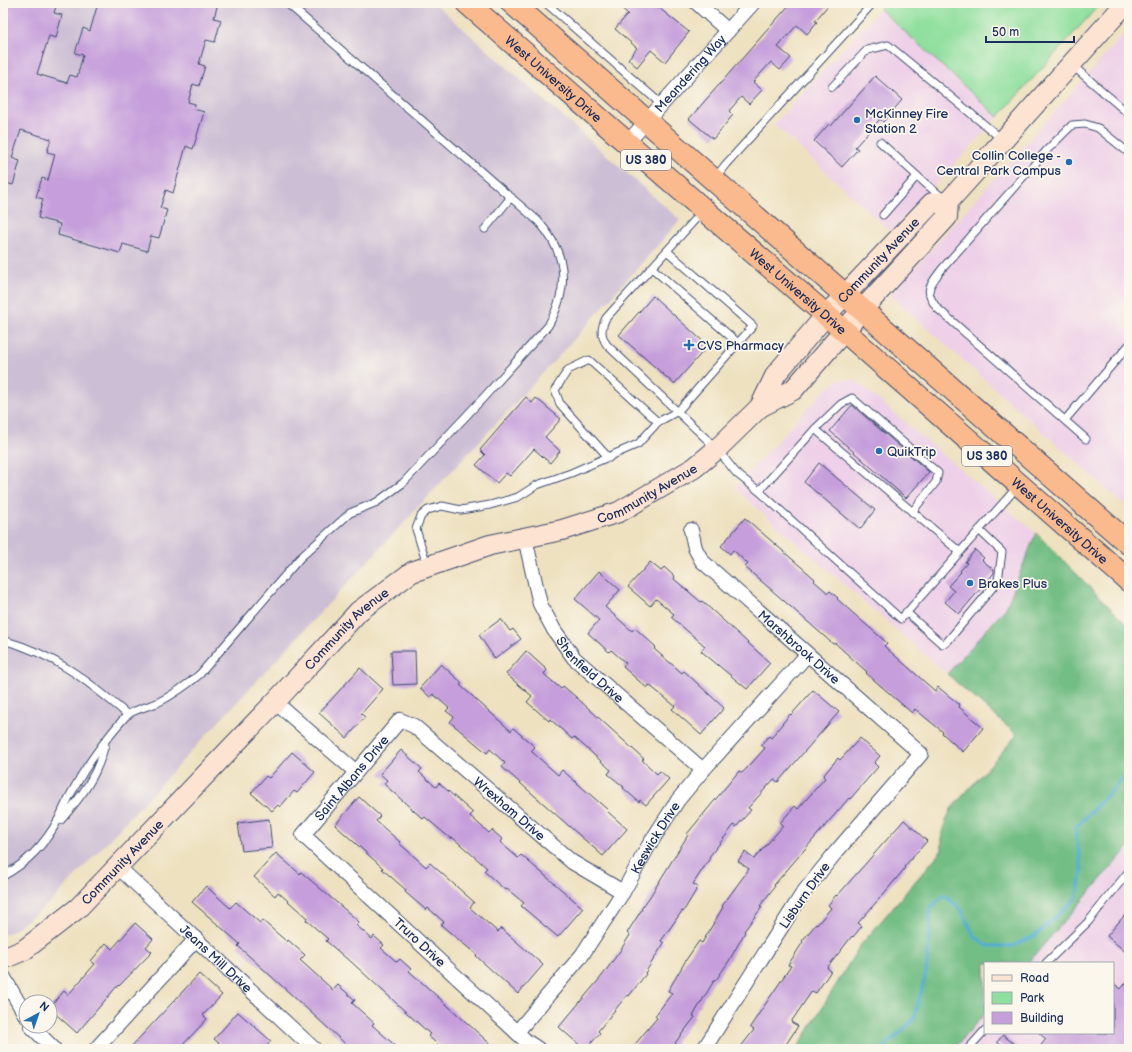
<svg xmlns="http://www.w3.org/2000/svg" width="1132" height="1052" viewBox="0 0 1132 1052" font-family="'Balsamiq Sans',sans-serif">
	<style>
		.built { fill: #eed0e8 }
		.industrial { fill: #ccbed4 }
		.green { fill: #8fdf9e; stroke: #55877e }
		.forest { fill: #73be85; stroke: #477672 }
		.lines { fill: none; stroke-linecap: round; stroke-linejoin: round }
		.stream { stroke: #53afd1; stroke-width: 3.5 }
		.building { fill: #c59edb }
		.lane-casing { stroke: #3b4a6d; stroke-width: 9 }
		.street-casing { stroke: #3b4a6d; stroke-width: 16 }
		.secondary-casing { stroke: #3b4a6d; stroke-width: 22 }
		.highway-casing { stroke: #3b4a6d; stroke-width: 24 }
		.lane { stroke: #fff; stroke-width: 7 }
		.street { stroke: #fff; stroke-width: 14 }
		.secondary { stroke: #fde3d1; stroke-width: 20 }
		.highway { stroke: #fbba8d; stroke-width: 22 }
		.poi-dot { fill: #1f6fb2; stroke: #fbf7ec; stroke-width: 1.5 }
		.labels { text-anchor: middle; stroke-width: 3.5; stroke-linejoin: round; paint-order: stroke }
		.shield { fill: #fbf7ec; stroke: #5e6b89; stroke-width: 1 }
		.shield-label { font-size: 12px; font-weight: bold; fill: #1b2f5e }
		.street-label { font-size: 13px; fill: #1b2f5e; stroke: #fbf7ec }
		.poi-label { font-size: 13px; fill: #1b2f5e; stroke: #fbf7ec; text-anchor: start }
	</style>
	<rect width="100%" height="100%" fill="#fbf7ec"/>
	<filter id="ink" filterUnits="userSpaceOnUse"><feTurbulence type="fractalNoise" baseFrequency=".025" numOctaves="2"/><feDisplacementMap in="SourceGraphic" scale="8" xChannelSelector="R" yChannelSelector="G"/><feConvolveMatrix kernelMatrix="1 2 1 2 8 2 1 2 1" color-interpolation-filters="sRGB"/></filter>
	<filter id="wash" filterUnits="userSpaceOnUse"><feTurbulence type="fractalNoise" baseFrequency=".012" numOctaves="4" result="noise"/><feDisplacementMap in="SourceGraphic" scale="16" xChannelSelector="R" yChannelSelector="G"/><feGaussianBlur stdDeviation="0.9" result="paint"/><feColorMatrix in="noise" values="0 0 0 0 0 0 0 0 0 0 0 0 0 0 0 0 0 1.4 0 .05"/><feComposite in="paint" operator="in"/></filter>
	<g filter="url(#wash)">
		<rect width="100%" height="100%" fill="#eee1c0"/>
		<g class="built">
			<polygon points="880,9 998,117 891,232 774,124"/>
			<polygon points="1129,29 1129,509 890,295"/>
			<polygon points="838,380 855,380 1036,533 1006,608 947,674 752,504 735,487 822,393"/>
			<polygon points="1129,847 1129,1049 954,1049 985,1013 985,1033 1113,1033 1113,963 1028,963"/>
		</g>
		<polygon class="industrial" points="3,3 434,3 680,220 571,343 53,900 14,930 3,935"/>
		<polygon class="green" points="885,3 1101,3 998,117 880,9"/>
		<polygon class="forest" points="1036,533 1129,627 1129,847 1028,963 985,963 985,1013 954,1049 797,1049 859,947 942,850 942,831 951,809 1017,735 947,674 1006,608"/>
		<g class="lines">
			<polyline class="stream" points="882,1049 914,1019 926,973 930,931 930,908 945,895 962,911 974,936 988,946 1013,946 1036,935 1076,898 1082,871 1075,828 1129,773"/>
		</g>
		<g id="blocks">
			<g class="building">
				<polygon points="3,3 57,3 54,13 62,15 56,38 49,36 37,74 67,83 70,75 77,77 83,55 75,53 83,28 90,31 98,3 218,3 214,18 221,20 215,42 206,40 199,64 205,66 199,86 193,84 188,102 195,104 194,109 204,112 193,149 186,146 173,193 166,190 160,208 167,210 159,238 151,236 147,251 123,244 120,253 58,235 60,224 38,218 43,199 36,197 42,178 48,180 55,154 47,152 51,139 21,130 12,158 20,161 13,185 3,182"/>
				<polygon points="616,3 644,3 650,8 654,4 689,32 665,62 651,50 637,67 628,59 637,48 615,29 628,14"/>
				<polygon points="791,3 830,3 815,21 817,22 807,34 797,25 778,47 791,58 780,70 771,62 753,82 762,90 749,104 741,97 729,111 733,115 713,139 689,119"/>
				<polygon points="875,76 902,100 883,122 880,119 855,147 858,149 842,167 814,141 829,124 831,126"/>
				<polygon points="653,296 708,346 674,384 619,335"/>
				<polygon points="526,397 532,403 536,398 561,419 545,437 560,451 550,463 534,449 510,476 506,473 497,483 476,465 485,455 480,450"/>
				<polygon points="852,405 929,472 906,498 830,431"/>
				<polygon points="819,463 875,510 860,529 804,482"/>
				<polygon points="745,518 815,579 814,581 828,593 830,591 838,598 837,599 887,643 884,646 935,691 938,687 960,705 959,707 983,728 963,752 942,733 943,732 915,709 912,713 866,673 867,672 835,643 833,644 791,607 745,567 748,564 733,550 730,554 721,546"/>
				<polygon points="975,550 984,558 982,560 994,570 994,573 959,614 945,602 954,591 948,586 961,572 960,571 967,563 965,562"/>
				<polygon points="650,562 661,571 664,567 675,577 674,579 701,602 702,601 770,663 747,689 701,651 705,646 671,617 674,614 656,599 650,606 628,587"/>
				<polygon points="599,571 620,590 605,607 632,631 635,628 656,647 654,649 682,673 684,671 724,708 701,735 672,709 675,706 649,685 647,688 623,667 626,663 611,650 609,652 588,633 599,620 575,599"/>
				<polygon points="501,619 510,631 513,629 521,639 495,659 479,635"/>
				<polygon points="391,651 415,651 416,684 393,685"/>
				<polygon points="526,651 547,670 544,674 561,689 563,686 577,698 644,759 642,760 657,774 660,771 669,779 646,805 640,800 639,802 623,788 624,787 608,774 611,770 574,737 572,739 550,719 549,721 527,702 532,696 506,674"/>
				<polygon points="441,664 462,683 460,685 511,731 513,728 535,747 531,751 558,775 562,770 608,810 607,811 627,829 603,856 502,767 505,763 490,749 487,753 450,722 454,717 446,711 449,708 433,694 430,697 420,688"/>
				<polygon points="360,668 383,689 361,714 365,717 347,738 319,713"/>
				<polygon points="813,690 839,712 778,782 774,779 748,808 751,810 736,827 734,825 709,857 710,858 693,884 698,887 683,912 682,911 661,941 664,943 645,973 646,974 629,996 627,995 598,1031 600,1033 586,1049 584,1049 559,1027 602,976 620,951 630,935 627,933 642,909 641,909 649,898 688,835 687,834 739,771 742,773 751,764 765,748 761,745 769,736 771,738 790,714 791,715"/>
				<polygon points="860,738 880,756 874,763 878,767 850,799 849,798 774,885 775,886 760,906 762,907 744,931 745,932 729,961 716,980 715,979 693,1016 695,1017 675,1043 681,1049 631,1049 657,1018 655,1016 672,993 668,991 686,960 699,941 702,943 723,907 722,906 749,869 738,861 745,852 754,859 783,826 780,823 795,806 798,809 825,778 823,776 838,758 840,760"/>
				<polygon points="401,750 422,769 419,772 436,787 439,783 473,813 470,816 489,833 492,830 502,839 500,842 518,858 521,855 583,908 558,937 521,906 524,903 507,889 505,890 484,871 487,868 452,837 451,839 425,817 423,819 384,784 387,780 380,774"/>
				<polygon points="292,752 315,772 297,793 294,791 280,807 278,805 272,811 251,793 266,776 269,778"/>
				<polygon points="359,797 380,816 376,821 400,842 399,843 426,867 430,863 474,902 470,908 498,932 501,928 543,965 518,994 476,956 477,955 441,925 444,922 428,908 426,910 405,892 406,890 382,869 383,868 335,825"/>
				<polygon points="269,819 272,848 242,851 238,823"/>
				<polygon points="904,820 927,841 904,867 905,868 886,891 858,923 862,926 853,937 852,936 827,968 831,971 816,993 812,991 791,1022 798,1026 783,1049 739,1049 754,1030 750,1027 791,966 788,965 803,942 802,941 816,924 817,925 831,908 828,905 836,895 837,896"/>
				<polygon points="276,853 300,874 301,872 350,914 359,922 356,925 372,939 374,936 384,945 381,948 397,962 400,959 411,969 409,971 496,1049 443,1049 428,1036 430,1034 347,958 347,959 326,941 328,939 306,920 307,918 278,892 275,896 254,877"/>
				<polygon points="206,886 230,908 236,902 260,923 262,920 287,942 288,940 305,955 300,960 333,990 338,985 355,1000 352,1003 374,1023 372,1025 399,1049 351,1049 238,946 240,944 192,902"/>
				<polygon points="1129,910 1129,955 1107,936"/>
				<polygon points="135,923 153,939 146,947 152,952 119,986 118,985 77,1033 50,1009 50,1007 64,991 68,995 95,964 91,961 106,943 112,949"/>
				<polygon points="199,974 222,995 203,1015 207,1019 192,1035 179,1049 129,1049"/>
				<polygon points="1129,979 1129,1049 1038,1049 1046,1039 1039,1033 1113,1033 1113,983 1121,989"/>
				<polygon points="238,1012 271,1041 264,1049 226,1049 214,1039"/>
				<polygon points="1003,1035 1020,1049 1006,1049 997,1042"/>
			</g>
		</g>
	</g>
	<g filter="url(#ink)">
		<use href="#blocks" fill-opacity="0" stroke="#3b4a6d" stroke-width="1"/>
		<g class="lines">
			<defs>
				<g id="lane">
					<polyline points="546,3 661,104"/>
					<polyline points="1073,66 1129,114"/>
					<polyline points="832,87 867,50 888,45 1003,140"/>
					<polyline points="880,142 926,184 943,198"/>
					<polyline points="715,178 726,164 873,3"/>
					<path d="M702,212L606,318C601,328 600,335 607,345L717,449L737,474L759,491L901,619L1018,486"/>
					<polyline points="883,215 917,176"/>
					<polyline points="485,229 511,197"/>
					<polyline points="652,268 738,343"/>
					<polyline points="1065,420 1129,345"/>
					<polyline points="815,429 841,404 852,398 938,473 936,482 912,512"/>
					<path d="M1086,439L937,308C923,290 930,285 942,269L1047,150L1072,125L1085,124L1098,128L1129,153"/>
					<polyline points="609,458 560,404 555,390 568,370 589,360 658,422"/>
					<polyline points="759,491 815,429 960,552"/>
					<polyline points="427,565 416,529 421,516 428,510 442,506 461,510 490,505 518,497 537,485 571,473 638,444 658,422 678,411 753,326 667,251"/>
					<polyline points="906,612 942,644 946,643 998,581 1002,552 979,530"/>
					<path d="M3,640C56,655 87,680 128,715"/>
					<path d="M61,820C82,796 97,776 105,745"/>
					<path d="M3,876C27,863 45,844 58,820C63,810 67,800 73,790C87,764 106,738 126,716C132,710 149,706 157,703C173,695 187,685 200,674L300,558L350,513L377,502L403,483L484,397L548,326C570,288 568,254 538,221L287,3"/>
					<polyline points="1046,963 1088,922 1129,871"/>
					<polyline points="968,1049 985,1030"/>
				</g>
				<g id="street">
					<polyline points="697,3 728,31"/>
					<path id="s1" d="M627,143L753,3"/>
					<path id="s2" d="M691,530L695,548L702,561L921,754L836,852L803,893L704,1049"/>
					<path id="s3" d="M525,538L540,604L554,630L574,658L703,770"/>
					<polyline points="275,702 355,771"/>
					<path id="s4" d="M118,867L314,1049"/>
					<polyline points="3,976 26,1016"/>
					<polyline points="31,1026 54,1049"/>
					<path id="s5" d="M517,1032L582,955L623,892L649,845L678,800L703,770L807,655"/>
					<polyline points="96,1049 196,939"/>
					<path id="s6" d="M538,1049L526,1041L303,835L400,720L414,726L572,862L623,892"/>
				</g>
				<g id="secondary">
					<path id="s7" d="M760,407L776,374L826,315L932,203L948,202"/>
					<path id="s8" d="M3,959L24,950L78,908L275,702L359,611L412,572L490,545L562,530L619,512L694,468L717,449L760,407L793,390L862,310L947,217L948,202L1126,3"/>
				</g>
				<g id="highway">
					<path id="s9" d="M467,3L704,210L826,315L1129,581"/>
					<polyline points="512,3 1129,544"/>
				</g>
			</defs>
			<use href="#lane" class="lane-casing"/>
			<use href="#street" class="street-casing"/>
			<use href="#secondary" class="secondary-casing"/>
			<use href="#highway" class="highway-casing"/>
			<use href="#lane" class="lane"/>
			<use href="#street" class="street"/>
			<use href="#secondary" class="secondary"/>
			<use href="#highway" class="highway"/>
		</g>
	</g>
	<g class="poi-dot">
		<circle cx="857" cy="120" r="4"/>
		<circle cx="1069" cy="162" r="4"/>
		<path d="M687 339h4v4h4v4h-4v4h-4v-4h-4v-4h4z"/>
		<circle cx="879" cy="451" r="4"/>
		<circle cx="970" cy="583" r="4"/>
	</g>
	<g class="labels">
		<g class="shield">
			<rect x="621" y="150" width="50" height="20" rx="3"/>
			<rect x="962" y="446" width="50" height="20" rx="3"/>
		</g>
		<g class="shield-label">
			<text x="646" y="164">US 380</text>
			<text x="987" y="460">US 380</text>
		</g>
		<g class="street-label">
			<text dy="5" stroke="none"><textPath href="#s1" startOffset="94">Meandering Way</textPath></text>
			<text dy="5" stroke="none"><textPath href="#s9" startOffset="115">West University Drive</textPath></text>
			<text dy="5" stroke="none"><textPath href="#s7" startOffset="190">Community Avenue</textPath></text>
			<text dy="5" stroke="none"><textPath href="#s9" startOffset="439">West University Drive</textPath></text>
			<text dy="5" stroke="none"><textPath href="#s8" startOffset="815">Community Avenue</textPath></text>
			<text dy="5" stroke="none"><textPath href="#s9" startOffset="787">West University Drive</textPath></text>
			<text dy="5" stroke="none"><textPath href="#s8" startOffset="479">Community Avenue</textPath></text>
			<text dy="5" stroke="none"><textPath href="#s2" startOffset="163">Marshbrook Drive</textPath></text>
			<text dy="5" stroke="none"><textPath href="#s3" startOffset="151">Shenfield Drive</textPath></text>
			<text dy="5" stroke="none"><textPath href="#s6" startOffset="393">Saint Albans Drive</textPath></text>
			<text dy="5" stroke="none"><textPath href="#s6" startOffset="610">Wrexham Drive</textPath></text>
			<text dy="5" stroke="none"><textPath href="#s5" startOffset="239">Keswick Drive</textPath></text>
			<text dy="5" stroke="none"><textPath href="#s8" startOffset="155">Community Avenue</textPath></text>
			<text transform="translate(804 895) rotate(-55)" y="5">Lisburn Drive</text>
			<text transform="translate(420 942) rotate(43)" y="5">Truro Drive</text>
			<text dy="5" stroke="none"><textPath href="#s4" startOffset="134">Jeans Mill Drive</textPath></text>
		</g>
		<g class="poi-label">
			<text x="865" y="118">McKinney Fire<tspan x="865" dy="15">Station 2</tspan></text>
			<text x="1061" y="160" text-anchor="end">Collin College -<tspan x="1061" dy="15">Central Park Campus</tspan></text>
			<text x="697" y="350">CVS Pharmacy</text>
			<text x="887" y="456">QuikTrip</text>
			<text x="978" y="588">Brakes Plus</text>
		</g>
	</g>
	<rect width="1132" height="1052" fill="none" stroke="#fbf7ec" stroke-width="16"/>
	<rect x="984" y="962" width="130" height="72" fill="#fbf7ec" stroke="#a1a7b3"/>
	<rect x="992" y="975" width="20" height="6" fill="#fde3d1" stroke="#a1a7b3"/>
	<text x="1020" y="982" font-size="12" fill="#1b2f5e">Road</text>
	<rect x="992" y="992" width="20" height="12" fill="#8fdf9e" stroke="#a1a7b3"/>
	<text x="1020" y="1002" font-size="12" fill="#1b2f5e">Park</text>
	<rect x="992" y="1012" width="20" height="12" fill="#c59edb" stroke="#a1a7b3"/>
	<text x="1020" y="1022" font-size="12" fill="#1b2f5e">Building</text>
	<g transform="translate(38 1014) rotate(40)"><circle r="19" fill="#fbf7ec" stroke="#a1a7b3"/>
	<path d="M0-3L7 15L0 10L-7 15Z" fill="#1f6fb2"/>
	<text y="-6" font-size="11" font-weight="bold" text-anchor="middle" fill="#1b2f5e">N</text>
	</g>
	<path d="M986 36v6h88v-6" fill="none" stroke="#1b2f5e" stroke-width="2"/>
	<text x="992" y="36" font-size="12" fill="#1b2f5e" stroke="#fbf7ec" stroke-width="3" paint-order="stroke">50 m</text>
</svg>
